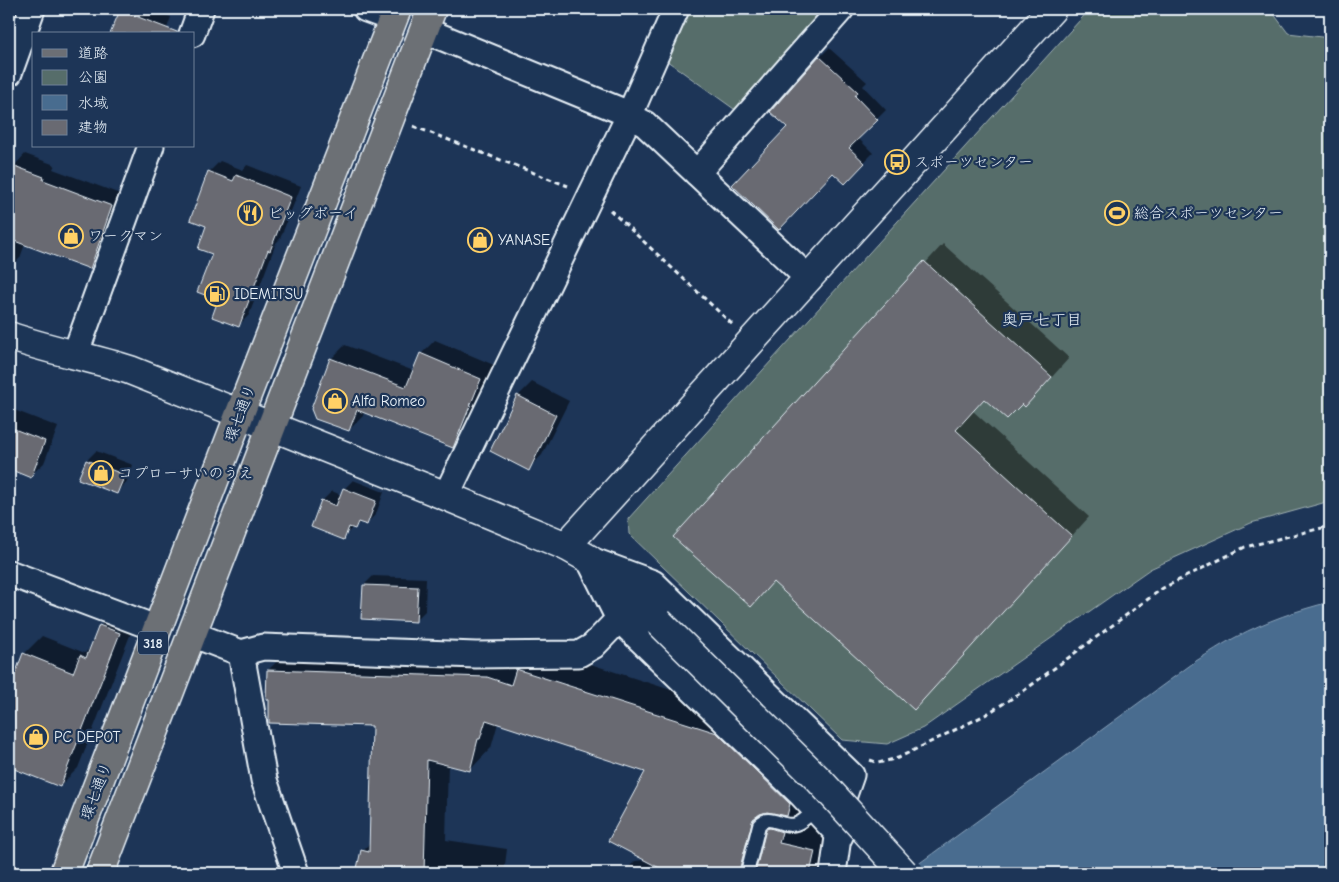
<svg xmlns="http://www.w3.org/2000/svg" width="1339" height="882" viewBox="0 0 1339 882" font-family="'Comic Neue','Klee One',sans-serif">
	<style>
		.green { fill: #566d6a; stroke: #9fafb1 }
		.water { fill: #486c8f; stroke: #88a1b9 }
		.pier { fill: #1d3557 }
		.shadow { fill: #0007; fill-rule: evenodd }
		.building { fill: #696a72; stroke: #e8f1f8 }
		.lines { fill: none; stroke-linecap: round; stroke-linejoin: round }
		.lane-casing { stroke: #e8f1f8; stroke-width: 16 }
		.street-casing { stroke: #e8f1f8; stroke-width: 29 }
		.secondary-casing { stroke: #e8f1f8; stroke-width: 31 }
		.primary-casing { stroke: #e8f1f8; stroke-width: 31 }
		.path { stroke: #e8f1f8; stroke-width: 3; stroke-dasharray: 5 4; stroke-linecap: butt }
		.lane { stroke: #1d3557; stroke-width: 12 }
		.street { stroke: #1d3557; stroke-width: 25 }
		.secondary { stroke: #1d3557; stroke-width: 28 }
		.primary { stroke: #6c6f75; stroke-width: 28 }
		.secondary-bridge-casing { stroke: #e8f1f8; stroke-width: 31; stroke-linecap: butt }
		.secondary-bridge { stroke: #1d3557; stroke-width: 28 }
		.labels { text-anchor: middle; stroke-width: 4.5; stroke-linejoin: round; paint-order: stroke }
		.shield { fill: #1d3557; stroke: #abb9c8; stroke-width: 1 }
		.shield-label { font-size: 14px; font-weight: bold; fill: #e8f1f8 }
		.poi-label { font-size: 15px; fill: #e8f1f8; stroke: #1d3557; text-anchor: start }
		.street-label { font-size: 15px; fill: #e8f1f8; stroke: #1d3557 }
		.neighbourhood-label { font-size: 16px; fill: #e8f1f8; stroke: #1d3557 }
	</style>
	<rect width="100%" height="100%" fill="#1d3557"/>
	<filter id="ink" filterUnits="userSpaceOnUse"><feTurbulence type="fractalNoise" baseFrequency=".02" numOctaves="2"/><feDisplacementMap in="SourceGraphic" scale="10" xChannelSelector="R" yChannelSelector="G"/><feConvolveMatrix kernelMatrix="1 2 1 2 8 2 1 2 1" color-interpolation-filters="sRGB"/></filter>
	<g filter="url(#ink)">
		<g class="green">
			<polygon points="686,9 831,9 741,114 663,58"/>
			<polygon points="1090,9 1270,9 1288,33 1330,38 1330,501 1251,523 1150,569 923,728 887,744 842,740 629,534 628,519"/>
		</g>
		<path class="water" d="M1330,602V873H906L1196,661C1209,653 1222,644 1236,637C1266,621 1298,610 1330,602Z"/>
		<polygon class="pier" points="918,861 929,873 903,873 904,871"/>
		<g class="shadow">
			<polygon points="122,9 149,9 171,17 165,34 121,11"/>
			<polygon points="829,48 867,82 863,86 886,110 858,138 873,153 845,182 789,127 820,57"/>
			<polygon points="25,154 55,165 53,169 123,195 101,256 89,268 25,244 20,258 9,269 9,179 14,166"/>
			<polygon points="220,161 243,170 247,165 301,186 280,239 276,243 249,315 238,326 214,253 208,226 209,172"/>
			<polygon points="943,244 1069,358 1043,387 985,398 973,411 1089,517 932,690 774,581 750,606 675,537"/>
			<polygon points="435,340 494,365 466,433 453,447 364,411 363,416 349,430 331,359 345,345 414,371 421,354"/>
			<polygon points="532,382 569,401 542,455 528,469 518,396"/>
			<polygon points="9,408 58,427 44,463 30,476 9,468"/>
			<polygon points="96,451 133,465 126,483 117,492 87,460"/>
			<polygon points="353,480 384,492 376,514 366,524 361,522 355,527 353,527 343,538 322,501 332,491 341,495 344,489"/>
			<polygon points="373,576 426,578 425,611 416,620 364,585"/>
			<polygon points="118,608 138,615 78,768 60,786 9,766 9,694 24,654 42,636 85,653 93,645 100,626"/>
			<path d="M541,648L739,712L808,793L793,808L803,810L799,822L835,830L828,864L818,873H623L635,861L646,860L647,771L498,723L491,748L470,770L448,764L446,840L507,849L504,873H348L358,872L362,851L371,842L374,725L268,670L290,649ZM770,811L783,814L764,833Z"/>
		</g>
		<g class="building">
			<polygon points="120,10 177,32 177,34 110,34"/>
			<polygon points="819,56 858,92 855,96 878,120 849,148 865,163 845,184 833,173 779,230 732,185 787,127 770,112"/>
			<polygon points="9,164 44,177 43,180 112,206 90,269 9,239"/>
			<polygon points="208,171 233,181 236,175 291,197 270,251 268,250 239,327 212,317 218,300 197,292 212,254 198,249 206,226 190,220"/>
			<polygon points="924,261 1052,377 1025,407 1022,404 1007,419 984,399 956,430 1072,536 914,710 773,582 751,607 673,537"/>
			<polygon points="420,353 481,379 453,448 357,410 349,431 315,419 311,409 330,358 406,387"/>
			<polygon points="517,395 556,415 529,471 490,451"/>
			<polygon points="9,427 45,441 31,478 9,469"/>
			<polygon points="86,460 125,475 117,494 78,479"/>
			<polygon points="343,488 376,501 367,525 358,522 355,529 349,527 344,540 311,527 321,500 336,506"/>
			<polygon points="363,585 418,587 416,622 361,619"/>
			<polygon points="99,625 120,633 60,787 9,767 9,690 23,653 73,673 80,655 86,658"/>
			<polygon points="516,669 717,733 790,804 787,816 767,812 760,814 753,819 740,867 741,873 669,873 608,841 645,772 486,720 480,739 478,739 470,771 427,760 424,873 356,873 361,850 369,852 372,726 269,723 269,700 266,699 267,670 487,677 511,685"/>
			<polygon points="770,828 782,832 779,843 815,851 810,873 755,873 766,829"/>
		</g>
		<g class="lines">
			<defs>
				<path id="lane" d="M748,869L759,825C769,812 783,829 796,824C803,822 810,814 815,810"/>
				<g id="street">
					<polyline points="366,9 393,19"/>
					<polyline points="424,30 619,110 645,124 809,279"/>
					<polyline points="192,34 201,9"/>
					<polyline points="9,73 32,9"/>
					<polyline points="697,173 841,9"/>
					<polyline points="75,355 151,146"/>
					<polyline points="446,496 629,116 676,9"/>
					<polyline points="591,560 653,583 851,775 844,795 833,873"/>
					<polyline points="591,563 619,619 801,794 840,836"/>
					<polyline points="9,573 158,629"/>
					<polyline points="192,634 241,653 263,647 476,655 579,654 593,646 619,619"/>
					<polyline points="241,653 264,780 296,873"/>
				</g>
				<g id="secondary">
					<path d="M9,336C48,350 90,357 130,370L446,496L566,546L589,559L659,622"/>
					<polyline points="566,546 1052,9"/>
				</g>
				<g id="primary">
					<polyline points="64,873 240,413 397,9"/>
					<polyline points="100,873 432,9"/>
				</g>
			</defs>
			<use href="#lane" class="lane-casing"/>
			<use href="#street" class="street-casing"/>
			<use href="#secondary" class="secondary-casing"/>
			<use href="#primary" class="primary-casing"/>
			<g class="path">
				<polyline points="413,126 568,186"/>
				<polyline points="610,210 733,325"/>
				<polyline points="870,760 878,763 898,758 985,715 1022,692 1163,588 1245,547 1330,526"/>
			</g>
			<use href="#lane" class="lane"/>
			<use href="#street" class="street"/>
			<use href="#secondary" class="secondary"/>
			<use href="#primary" class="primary"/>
			<defs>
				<polyline id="secondary-bridge" points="659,622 820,781 904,873"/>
			</defs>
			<use href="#secondary-bridge" class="secondary-bridge-casing"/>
			<use href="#secondary-bridge" class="secondary-bridge"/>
		</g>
	</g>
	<defs>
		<symbol id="bus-ring" viewBox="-11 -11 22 22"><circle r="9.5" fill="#1d3557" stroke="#ffd166" stroke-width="1.5"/><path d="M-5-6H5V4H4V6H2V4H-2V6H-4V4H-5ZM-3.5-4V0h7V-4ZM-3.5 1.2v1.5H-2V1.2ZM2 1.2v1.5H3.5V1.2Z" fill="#ffd166"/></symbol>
		<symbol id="restaurant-ring" viewBox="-11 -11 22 22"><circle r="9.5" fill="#1d3557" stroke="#ffd166" stroke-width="1.5"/><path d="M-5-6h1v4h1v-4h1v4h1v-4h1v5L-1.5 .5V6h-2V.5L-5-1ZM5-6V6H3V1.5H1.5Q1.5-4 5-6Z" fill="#ffd166"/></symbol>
		<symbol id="stadium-ring" viewBox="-11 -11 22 22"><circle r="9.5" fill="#1d3557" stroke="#ffd166" stroke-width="1.5"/><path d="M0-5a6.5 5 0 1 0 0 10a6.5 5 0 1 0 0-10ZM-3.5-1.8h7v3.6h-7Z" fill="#ffd166"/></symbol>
		<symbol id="shop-ring" viewBox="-11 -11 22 22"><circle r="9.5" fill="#1d3557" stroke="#ffd166" stroke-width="1.5"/><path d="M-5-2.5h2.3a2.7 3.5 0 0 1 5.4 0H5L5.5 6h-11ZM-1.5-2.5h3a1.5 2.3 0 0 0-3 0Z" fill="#ffd166"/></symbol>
		<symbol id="fuel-ring" viewBox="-11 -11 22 22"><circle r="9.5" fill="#1d3557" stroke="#ffd166" stroke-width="1.5"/><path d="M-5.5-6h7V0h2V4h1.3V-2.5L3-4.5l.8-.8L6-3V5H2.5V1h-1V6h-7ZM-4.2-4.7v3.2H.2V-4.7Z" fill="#ffd166"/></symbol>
	</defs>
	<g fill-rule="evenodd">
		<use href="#bus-ring" x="883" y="148" width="28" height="28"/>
		<use href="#restaurant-ring" x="236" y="199" width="28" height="28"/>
		<use href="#stadium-ring" x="1103" y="199" width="28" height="28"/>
		<use href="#shop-ring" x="57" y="222" width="28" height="28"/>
		<use href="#shop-ring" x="466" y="226" width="28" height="28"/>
		<use href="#fuel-ring" x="203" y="280" width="28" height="28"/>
		<use href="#shop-ring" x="321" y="387" width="28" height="28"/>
		<use href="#shop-ring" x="87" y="459" width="28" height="28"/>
		<use href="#shop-ring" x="22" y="723" width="28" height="28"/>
	</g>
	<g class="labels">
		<rect class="shield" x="138" y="631.5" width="30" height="23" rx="4"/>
		<g class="shield-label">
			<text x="153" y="648">318</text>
		</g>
		<g class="poi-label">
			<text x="914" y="167">スポーツセンター</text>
			<text x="268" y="218">ビッグボーイ</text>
			<text x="1134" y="218">総合スポーツセンター</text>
			<text x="88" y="241">ワークマン</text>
			<text x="498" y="245">YANASE</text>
			<text x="234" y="299">IDEMITSU</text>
			<text x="352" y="406">Alfa Romeo</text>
			<text x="118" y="478">コプローサいのうえ</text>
			<text x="54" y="742">PC DEPOT</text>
		</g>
		<g class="street-label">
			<text transform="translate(240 413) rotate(-69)" y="5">環七通り</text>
			<text transform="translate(96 791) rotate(-69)" y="5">環七通り</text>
		</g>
		<g class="neighbourhood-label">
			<text x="1042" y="325">奥戸七丁目</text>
		</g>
	</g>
	<rect width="1339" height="882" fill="none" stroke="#1d3557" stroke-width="30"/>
	<rect x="15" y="15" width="1309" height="852" fill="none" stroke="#e8f1f8" stroke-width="2" filter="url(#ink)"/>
	<rect x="32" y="32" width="162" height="115" fill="#1d3557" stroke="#6e8097"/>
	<rect x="42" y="49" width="25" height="8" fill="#6c6f75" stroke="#6e8097"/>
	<text x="78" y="58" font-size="15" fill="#e8f1f8">道路</text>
	<rect x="42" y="70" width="25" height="15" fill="#566d6a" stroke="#6e8097"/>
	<text x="78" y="82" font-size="15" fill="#e8f1f8">公園</text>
	<rect x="42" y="95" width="25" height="15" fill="#486c8f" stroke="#6e8097"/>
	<text x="78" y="108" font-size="15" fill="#e8f1f8">水域</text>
	<rect x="42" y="120" width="25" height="15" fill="#696a72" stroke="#6e8097"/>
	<text x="78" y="132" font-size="15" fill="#e8f1f8">建物</text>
</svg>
